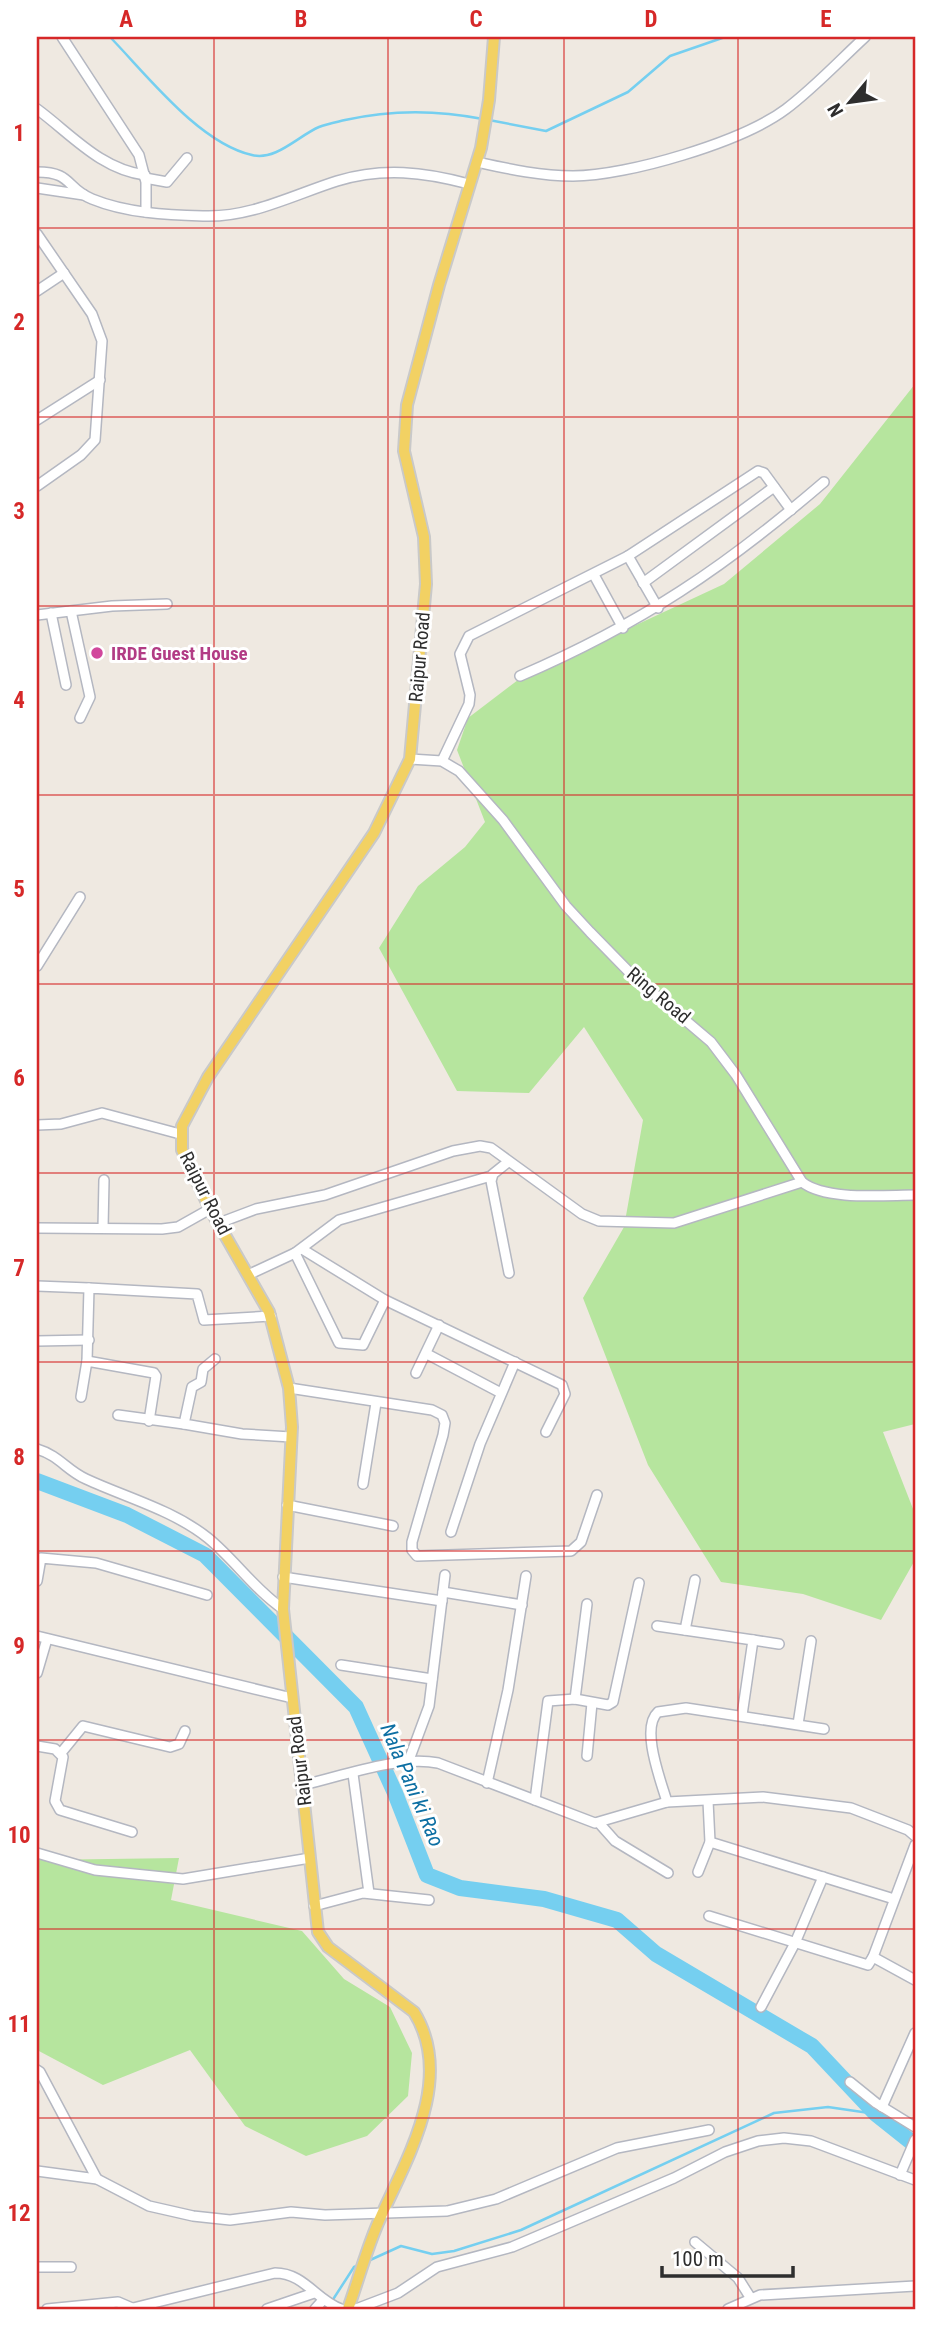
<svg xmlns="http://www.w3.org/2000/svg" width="952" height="2346" viewBox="0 0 952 2346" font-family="'Roboto Condensed',sans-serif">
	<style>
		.green { fill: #b6e59e }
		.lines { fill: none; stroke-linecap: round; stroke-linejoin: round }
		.stream { stroke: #75cff0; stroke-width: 2.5 }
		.river { stroke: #75cff0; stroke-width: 16 }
		.minor-casing { stroke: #b4b7c1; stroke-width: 12 }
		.major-casing { stroke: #c9c9c9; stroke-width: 14 }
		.minor { stroke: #fff; stroke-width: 9 }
		.major { stroke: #f2d163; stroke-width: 10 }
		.grid { fill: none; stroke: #d62828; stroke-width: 2; stroke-opacity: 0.55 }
		.hotel-dot { fill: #d1479c; stroke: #fff; stroke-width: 2.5 }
		.labels { text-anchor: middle; stroke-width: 6; stroke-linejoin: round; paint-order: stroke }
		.hotel-label { font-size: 19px; font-weight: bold; fill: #b23c85; stroke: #fff; text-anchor: start }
		.street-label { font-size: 19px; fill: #2e2e2e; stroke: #fff }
		.water-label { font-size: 21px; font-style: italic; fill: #0d6fa3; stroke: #fff }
		.neatline { fill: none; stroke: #d62828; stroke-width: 2.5 }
		.grid-label { font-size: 23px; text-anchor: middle; font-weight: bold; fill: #d62828 }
	</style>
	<rect width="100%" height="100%" fill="#efe9e1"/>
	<g class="green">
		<polygon points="915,384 915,1424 883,1432 915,1514 915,1560 881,1620 803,1594 721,1582 648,1465 583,1298 624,1227 643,1120 584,1027 529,1093 457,1091 379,948 418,886 465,847 485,822 457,750 468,718 518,680 724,584 820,504"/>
		<polygon points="179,1858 171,1900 302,1931 344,1979 390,2007 412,2053 408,2096 367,2136 306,2156 245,2126 190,2050 103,2085 37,2050 37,1860"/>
	</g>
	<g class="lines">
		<g class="stream">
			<path d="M110,37C147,75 199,143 252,155C276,161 298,136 319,127C327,124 337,122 345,120C389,110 438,110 483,119"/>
			<polyline points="489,120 546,131 628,92 670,56 725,37"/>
			<polyline points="368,2261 401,2246 432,2254 454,2251 521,2230 774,2113 828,2107 876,2114"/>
			<polyline points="332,2301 354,2267 359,2265"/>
		</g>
		<polyline class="river" points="37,1481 127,1515 205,1555 356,1707 395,1793 427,1875 460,1888 544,1899 617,1920 656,1954 812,2046 876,2114 915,2145"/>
		<defs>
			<g id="minor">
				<polyline points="62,37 139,155 146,182 146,212"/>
				<path d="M37,109C71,134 100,169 145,175"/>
				<path d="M477,162C509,169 540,176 573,176C627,176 742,142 786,109C814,88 839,61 865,37"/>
				<path d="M37,172C73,172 65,188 92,199C126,213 167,215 203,216C250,218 293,195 337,181C383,167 424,172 469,184"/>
				<polyline points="145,178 167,182 187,158"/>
				<polyline points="37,188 84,195"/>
				<polyline points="37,234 92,314 102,341 95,440 81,455 37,486"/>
				<polyline points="37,291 64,273"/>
				<polyline points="37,420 100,380"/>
				<polyline points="628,556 658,608"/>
				<polyline points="594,575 623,628"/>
				<polyline points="643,583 774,487"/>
				<polyline points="71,611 90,697 80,718"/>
				<polyline points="51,613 66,685"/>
				<polyline points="37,615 112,606 167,604"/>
				<path d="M520,676C641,624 725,567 824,482"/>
				<path d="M410,759L442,761L459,771L503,820L566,906L590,932L632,975L711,1042L736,1075L802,1182C826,1201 885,1195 915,1195"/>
				<polyline points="442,761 469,704 470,695 460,654 469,636 628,556 758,471 764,473 791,510"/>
				<polyline points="37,966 80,897"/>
				<polyline points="37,1125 61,1124 102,1113 180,1134"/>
				<polyline points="508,1162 493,1174 491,1181 509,1273"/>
				<polyline points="219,1223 256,1209 325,1195 453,1151 480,1146 491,1148 582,1214 599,1221 674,1223 802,1182"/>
				<polyline points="37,1228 162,1229 178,1227 210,1209"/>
				<polyline points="103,1228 104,1180"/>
				<polyline points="302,1249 385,1300"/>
				<polyline points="295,1253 339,1343 363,1345 385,1300 562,1385 565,1394 546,1432"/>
				<polyline points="250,1274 295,1253 339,1220 491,1176"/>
				<polyline points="37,1286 89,1288"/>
				<polyline points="37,1341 89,1340"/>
				<polyline points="427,1354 501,1393"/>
				<polyline points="215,1359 203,1369 201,1382 192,1387 184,1424 242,1434 291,1437"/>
				<polyline points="87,1361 89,1288 197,1294 204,1320 271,1316"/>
				<polyline points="416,1373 439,1325"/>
				<polyline points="289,1388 432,1410 442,1415 445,1423 443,1435 412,1542 412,1550 417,1556 571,1551 581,1542 597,1495"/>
				<polyline points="81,1397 87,1361 154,1373 156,1376 149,1421"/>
				<polyline points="118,1415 184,1424"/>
				<path d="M37,1449C60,1456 66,1470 86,1479C127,1498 173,1510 208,1538C235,1560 254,1589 283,1609"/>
				<polyline points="363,1484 376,1403"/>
				<polyline points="287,1505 393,1526"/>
				<polyline points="451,1532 480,1444 515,1362"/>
				<polyline points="283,1577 442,1601"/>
				<polyline points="37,1581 41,1558 96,1563 207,1595"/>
				<polyline points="443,1592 522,1605"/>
				<polyline points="657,1626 753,1640 742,1715"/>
				<polyline points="685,1630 695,1580"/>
				<polyline points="37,1636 292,1698"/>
				<polyline points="753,1640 779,1644"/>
				<polyline points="341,1665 432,1679"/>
				<polyline points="37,1673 47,1639"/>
				<polyline points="575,1699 587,1604"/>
				<polyline points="798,1724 811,1641"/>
				<polyline points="37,1746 55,1749 63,1757 55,1801 60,1810 132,1832"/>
				<polyline points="61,1753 83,1726 170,1747 179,1744 185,1731"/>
				<polyline points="587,1756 592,1703"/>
				<polyline points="409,1760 429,1706 445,1575"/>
				<polyline points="353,1774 369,1893"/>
				<polyline points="487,1783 508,1690 526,1576"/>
				<path d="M303,1785C342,1776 399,1755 438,1763L595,1823L667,1802L763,1797L851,1808L908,1830L915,1836"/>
				<polyline points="535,1800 548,1701 575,1699 608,1705 613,1702 639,1583"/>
				<path d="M667,1802C661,1781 640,1728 658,1712L686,1708L824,1729"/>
				<polyline points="599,1823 615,1841 668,1873"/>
				<polyline points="710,1842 894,1899"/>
				<polyline points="37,1853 95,1870 183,1879 310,1858"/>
				<polyline points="698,1872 710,1842 708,1801"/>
				<polyline points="314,1906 363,1893 429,1900"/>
				<polyline points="709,1916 868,1965 873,1957 915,1845"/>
				<polyline points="873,1957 915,1980"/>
				<polyline points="761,2007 795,1943 823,1877"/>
				<polyline points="37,2070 40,2072 97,2179"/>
				<polyline points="850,2082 876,2103 915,2127"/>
				<polyline points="882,2107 915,2033"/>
				<polyline points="37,2171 97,2179 149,2206 193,2216 230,2220 291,2212 325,2215 447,2211 496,2199 617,2148 709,2130"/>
				<polyline points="900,2175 915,2140"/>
				<polyline points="695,2242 738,2278 750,2297"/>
				<polyline points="37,2267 71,2267"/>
				<polyline points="47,2309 118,2302 132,2308"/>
				<path d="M129,2309L275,2273C304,2273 316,2300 341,2309"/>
				<polyline points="267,2309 314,2293"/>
				<polyline points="315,2309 323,2300"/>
				<polyline points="356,2309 398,2293 437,2267 512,2247 674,2178 725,2152 758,2141 784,2138 811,2141 915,2180"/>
				<polyline points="728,2309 760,2295 915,2286"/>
			</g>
			<path id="major" d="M348,2309C358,2281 366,2251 378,2223C405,2161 456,2080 414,2012L328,1947L318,1932L283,1609L292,1427L289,1388L269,1312L210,1209L182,1150V1126L208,1077L374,833L410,759L426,584L424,537L404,451L407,405L439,285L481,148L489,100L494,37"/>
		</defs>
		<use href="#minor" class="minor-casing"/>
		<use href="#major" class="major-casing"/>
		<use href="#minor" class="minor"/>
		<use href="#major" class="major"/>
	</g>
	<path class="grid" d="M214,37V2309M388,37V2309M564,37V2309M738,37V2309M37,228H915M37,417H915M37,606H915M37,795H915M37,984H915M37,1173H915M37,1362H915M37,1551H915M37,1740H915M37,1929H915M37,2118H915"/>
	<circle class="hotel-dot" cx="97" cy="653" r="7"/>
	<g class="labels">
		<g class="hotel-label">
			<text x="111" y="660">IRDE Guest House</text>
		</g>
		<g class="street-label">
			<text transform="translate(419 657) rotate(-85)" y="7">Raipur Road</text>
			<text transform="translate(659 995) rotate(40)" y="7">Ring Road</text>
			<text transform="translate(206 1193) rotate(63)" y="7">Raipur Road</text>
			<text transform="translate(299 1761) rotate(-97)" y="7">Raipur Road</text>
		</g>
		<g class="water-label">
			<text transform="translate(412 1785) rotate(67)" y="7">Nala Pani ki Rao</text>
		</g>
	</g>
	<rect width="952" height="2346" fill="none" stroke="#ffffff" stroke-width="77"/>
	<g transform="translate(850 102) rotate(241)" stroke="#ffffff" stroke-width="5" paint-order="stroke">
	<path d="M0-5L12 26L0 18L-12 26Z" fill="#2e2e2e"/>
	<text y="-10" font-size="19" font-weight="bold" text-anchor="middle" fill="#2e2e2e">N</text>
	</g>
	<path d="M662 2266v10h131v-10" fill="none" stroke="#2e2e2e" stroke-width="3.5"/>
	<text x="672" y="2266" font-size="21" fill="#2e2e2e" stroke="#ffffff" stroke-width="5" paint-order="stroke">100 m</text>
	<rect x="38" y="38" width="876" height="2270" class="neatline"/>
	<g class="grid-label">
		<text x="126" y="27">A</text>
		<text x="301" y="27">B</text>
		<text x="476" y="27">C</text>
		<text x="651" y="27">D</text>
		<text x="826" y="27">E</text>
		<text x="19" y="141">1</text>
		<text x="19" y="330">2</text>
		<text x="19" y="519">3</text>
		<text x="19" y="708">4</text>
		<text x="19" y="897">5</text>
		<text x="19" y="1086">6</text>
		<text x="19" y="1276">7</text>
		<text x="19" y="1465">8</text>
		<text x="19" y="1654">9</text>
		<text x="19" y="1843">10</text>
		<text x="19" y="2032">11</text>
		<text x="19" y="2221">12</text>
	</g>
</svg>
